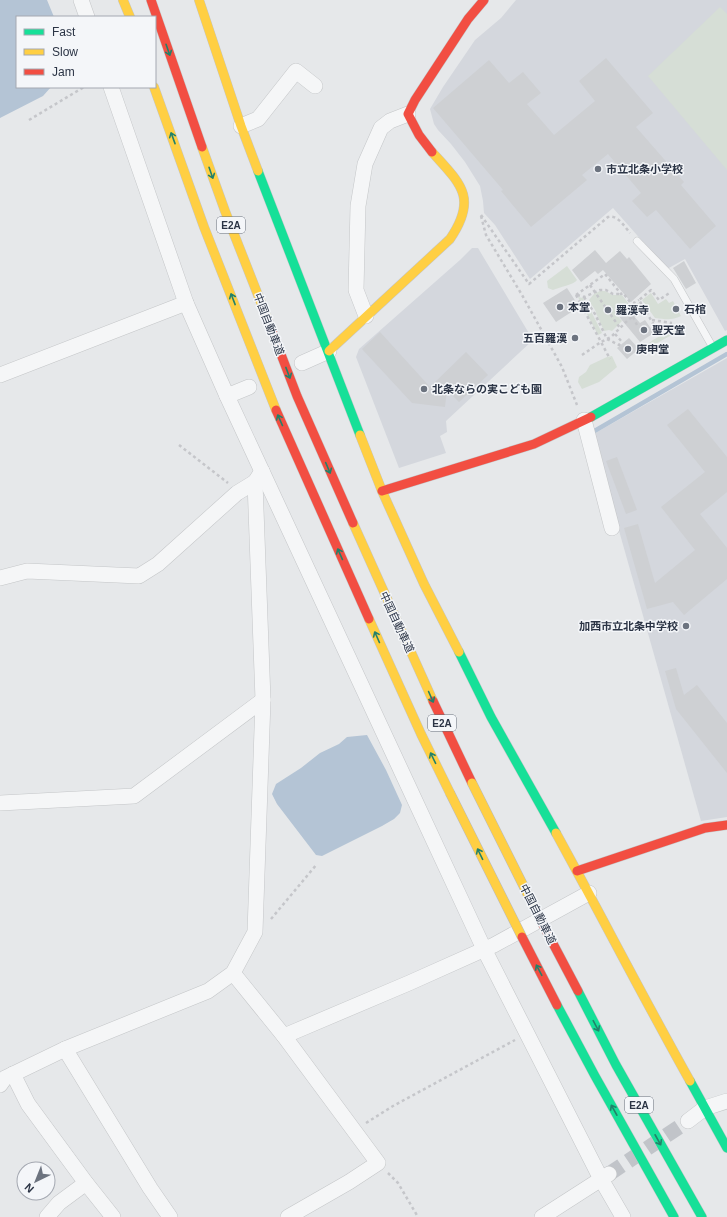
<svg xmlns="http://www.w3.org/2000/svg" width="727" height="1217" viewBox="0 0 727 1217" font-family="Helvetica,'Noto Sans JP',sans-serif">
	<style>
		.built { fill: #d4d7dd }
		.green { fill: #d6ded6 }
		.water { fill: #b4c4d5 }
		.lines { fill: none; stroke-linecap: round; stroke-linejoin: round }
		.stream { stroke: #b4c4d5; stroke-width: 4.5 }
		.building { fill: #ced0d3 }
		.street-tunnel { stroke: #c1c4c9; stroke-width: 15; stroke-dasharray: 15 8; stroke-linecap: butt }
		.lane-casing { stroke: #c4c6c8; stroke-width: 8 }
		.street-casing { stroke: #c4c6c8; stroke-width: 16 }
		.fast-casing { stroke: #c4c6c8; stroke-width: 10 }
		.slow-casing { stroke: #c4c6c8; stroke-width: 10 }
		.jam-casing { stroke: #c4c6c8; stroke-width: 10 }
		.path { stroke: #c5c6ca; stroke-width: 2.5; stroke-dasharray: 3 3; stroke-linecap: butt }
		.lane { stroke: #f5f6f7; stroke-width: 7 }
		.street { stroke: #f5f6f7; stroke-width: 15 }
		.fast { stroke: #16e098; stroke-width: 9 }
		.slow { stroke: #ffcf43; stroke-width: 9 }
		.jam { stroke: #f24e42; stroke-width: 9 }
		.slow-bridge-casing { stroke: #b8bbbf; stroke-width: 10; stroke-linecap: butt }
		.jam-bridge-casing { stroke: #b8bbbf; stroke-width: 10; stroke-linecap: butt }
		.slow-bridge { stroke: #ffcf43; stroke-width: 9 }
		.jam-bridge { stroke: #f24e42; stroke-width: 9 }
		.oneway { stroke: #22816a }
		.poi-dot { fill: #6c737f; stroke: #f4f6f9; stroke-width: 1.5 }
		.labels { text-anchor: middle; stroke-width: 3; stroke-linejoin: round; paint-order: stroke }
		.shield { fill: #f4f6f9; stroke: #676e7b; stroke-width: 1 }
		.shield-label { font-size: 10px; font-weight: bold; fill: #2b3445 }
		.poi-label { font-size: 11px; font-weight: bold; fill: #2b3445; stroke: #f4f6f9; text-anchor: start }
		.street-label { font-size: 11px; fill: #2b3445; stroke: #f4f6f9 }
	</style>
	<rect width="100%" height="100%" fill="#e6e8ea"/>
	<g class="built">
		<polygon points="516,0 727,0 727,330 725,331 685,259 667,269 613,208 530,279 495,225 484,213 483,201 480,186 465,162 451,144 438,130 434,124 430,109 443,87 475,40 501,18"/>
		<polygon points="472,248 478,248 533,340 446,421 447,432 440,436 446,453 399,468 356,357 359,349 460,260"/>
		<polygon points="727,358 727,817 701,821 592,435"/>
	</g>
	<g class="green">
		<polygon points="720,7 727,14 727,170 648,76"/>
		<path d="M567,266L577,280C574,285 559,287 553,290L548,288L547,281Z"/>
		<path d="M600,291H605L613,295H622L629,304L635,305L638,303L641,307L632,313L625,304L615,313L622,321L612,331L609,330L604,331L596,313V312C594,307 591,305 589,300L594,294Z"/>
		<path d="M651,293L658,304L666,299L669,303L673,301L681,316C671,321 665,319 655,318L642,300Z"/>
		<polygon points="578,297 583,298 593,315 602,333 598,335"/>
		<path d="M670,326C674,327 677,328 677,332L641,352L645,346L653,340L662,335L665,328Z"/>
		<polygon points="612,356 617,367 599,382 582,389 578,382 579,377 586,372 590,365 607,357"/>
	</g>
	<g class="water">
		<polygon points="0,0 47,0 54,17 17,17 17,87 51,87 43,96 0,118"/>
		<polygon points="367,735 386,770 402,805 400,813 394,819 382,826 322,856 316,855 277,804 272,794 276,784 301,768 320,753 339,744 347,737"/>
	</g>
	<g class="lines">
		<polyline class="stream" points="591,433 727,354"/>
	</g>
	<g class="building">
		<polygon points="606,58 653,113 636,127 684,182 681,185 716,226 690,249 656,210 647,217 632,201 641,193 608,154 582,175 587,180 531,227 501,191 503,190 433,108 489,60 509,83 523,72 541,93 527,104 554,135 595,101 579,81"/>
		<polygon points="595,250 606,263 620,251 627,259 629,257 651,284 631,302 603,270 598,274 595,271 581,282 572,270"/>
		<polygon points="684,261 696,283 686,289 673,268"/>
		<polygon points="567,288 576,302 573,304 576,309 556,322 543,303"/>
		<polygon points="625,306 640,323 645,320 654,333 640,342 616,313"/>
		<polygon points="380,332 430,387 466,352 488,375 459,402 447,390 445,407 412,403 362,349"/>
		<polygon points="629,338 639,349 627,359 617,348"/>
		<polygon points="688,409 727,457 727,492 700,514 727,548 727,579 684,615 673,602 647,609 624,528 638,524 655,583 695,550 661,507 705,472 667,425"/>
		<polygon points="617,457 637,510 626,514 606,461"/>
		<polygon points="676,668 684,695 697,685 727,723 727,773 676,709 665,671"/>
	</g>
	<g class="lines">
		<polyline class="street-tunnel" points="609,1174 688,1121"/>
		<defs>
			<polyline id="lane" points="637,241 674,279 712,346"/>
			<g id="street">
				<polyline points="81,0 87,17"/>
				<polyline points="111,87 186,303 227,396 484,949 601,1179 623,1217"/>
				<polyline points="241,126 258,119 296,71 315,86"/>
				<polyline points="366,316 356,290 358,206 365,164 381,128 390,121 408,114"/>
				<polyline points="302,363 329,351"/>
				<polyline points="0,375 186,303"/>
				<polyline points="227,396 249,387"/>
				<polyline points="584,420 612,528"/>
				<polyline points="0,578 27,571 139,576 158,564 237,493 255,482"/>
				<polyline points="0,803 134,796 263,700"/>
				<polyline points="233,973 284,1036 378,1163 349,1182 288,1217"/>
				<polyline points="284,1036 409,983 494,945 589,893"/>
				<polyline points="65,1049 150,1188 170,1217"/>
				<polyline points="13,1074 28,1104 86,1183 113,1217"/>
				<polyline points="0,1085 5,1078 65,1049 208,991 233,973 255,932 263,700 255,482 262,471"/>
				<polyline points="688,1121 705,1108 727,1101"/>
				<polyline points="47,1217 59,1203 86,1183"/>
				<polyline points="542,1217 609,1174"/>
			</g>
			<g id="fast">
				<polyline points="258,171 360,435"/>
				<polyline points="591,417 727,340"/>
				<polyline points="459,652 491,717 556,833"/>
				<polyline points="578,991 616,1065 702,1217"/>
				<polyline points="557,1005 595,1076 674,1217"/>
				<polyline points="690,1081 727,1148"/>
			</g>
			<g id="slow">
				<polyline points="123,0 130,17"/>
				<polyline points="199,0 241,126 258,171"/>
				<polyline points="154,87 204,227 276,410"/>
				<polyline points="202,147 225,211 267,318"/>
				<path d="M329,351L450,239C478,198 461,184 432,152"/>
				<polyline points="360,435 382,491 424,584 459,652"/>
				<polyline points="353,523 433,701"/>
				<polyline points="369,619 421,734 450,793"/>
				<path d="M556,833C601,915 644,999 690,1081"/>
			</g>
			<g id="jam">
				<polyline points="151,0 202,147"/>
				<polyline points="432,152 419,135 408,114 415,100 468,19 484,0"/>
				<polyline points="267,318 297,396 353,523"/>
				<polyline points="276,410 369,619"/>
				<polyline points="382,491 534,444 591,417"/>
				<polyline points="433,701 472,783"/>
				<polyline points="577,871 705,828 727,825"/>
			</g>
		</defs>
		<use href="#lane" class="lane-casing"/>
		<use href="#street" class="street-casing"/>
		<use href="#fast" class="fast-casing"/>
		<use href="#slow" class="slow-casing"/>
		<use href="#jam" class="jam-casing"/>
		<g class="path">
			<polyline points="29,120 84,87"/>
			<path d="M481,215L529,284L608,217C617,214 625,227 630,233"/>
			<polyline points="481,216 486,235 522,295 562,367 577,405"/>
			<polyline points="590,285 620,328"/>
			<polyline points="576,295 601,342 611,337 628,320 645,308"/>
			<polyline points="576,295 605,274 621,294 623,293 630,302 634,303 639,300"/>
			<polyline points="577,295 584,297 600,290 606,290 613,294 621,294"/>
			<polyline points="584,297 595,314 607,339 619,345 622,342"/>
			<polyline points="633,317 637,325"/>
			<polyline points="652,320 672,323"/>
			<polyline points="657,330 639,300 651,290 659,300 671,292"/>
			<polyline points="615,334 623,343"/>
			<polyline points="582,355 601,342 610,359"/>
			<polyline points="179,445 228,483"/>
			<polyline points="271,919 317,864"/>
			<polyline points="366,1123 393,1106 515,1040"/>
			<polyline points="388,1173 398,1183 418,1217"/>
		</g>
		<use href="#lane" class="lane"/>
		<use href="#street" class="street"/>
		<use href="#fast" class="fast"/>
		<use href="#slow" class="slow"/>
		<use href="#jam" class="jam"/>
		<defs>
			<g id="slow-bridge">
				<polyline points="472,783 539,917"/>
				<polyline points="450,793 522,937"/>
			</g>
			<g id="jam-bridge">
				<polyline points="539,917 578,991"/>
				<polyline points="522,937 557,1005"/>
			</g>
		</defs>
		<use href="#slow-bridge" class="slow-bridge-casing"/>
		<use href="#jam-bridge" class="jam-bridge-casing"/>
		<use href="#slow-bridge" class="slow-bridge"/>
		<use href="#jam-bridge" class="jam-bridge"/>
	</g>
	<defs><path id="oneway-shaft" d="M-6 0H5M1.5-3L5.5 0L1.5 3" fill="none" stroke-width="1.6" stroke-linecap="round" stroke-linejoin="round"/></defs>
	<g class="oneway">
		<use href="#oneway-shaft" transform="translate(168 50) rotate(71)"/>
		<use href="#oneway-shaft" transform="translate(173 138) rotate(-110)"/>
		<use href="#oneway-shaft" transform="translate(211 173) rotate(71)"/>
		<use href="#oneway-shaft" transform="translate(233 299) rotate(-111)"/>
		<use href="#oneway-shaft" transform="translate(288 373) rotate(69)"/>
		<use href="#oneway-shaft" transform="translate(280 420) rotate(-114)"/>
		<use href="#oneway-shaft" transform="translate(328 468) rotate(67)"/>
		<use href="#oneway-shaft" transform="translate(340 554) rotate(-114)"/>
		<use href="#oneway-shaft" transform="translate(377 637) rotate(-114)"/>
		<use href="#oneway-shaft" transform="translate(431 697) rotate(66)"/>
		<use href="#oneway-shaft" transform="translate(433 758) rotate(-116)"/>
		<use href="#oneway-shaft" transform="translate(480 854) rotate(-116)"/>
		<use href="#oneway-shaft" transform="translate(539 970) rotate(-118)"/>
		<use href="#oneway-shaft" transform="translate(596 1026) rotate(62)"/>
		<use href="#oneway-shaft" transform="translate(614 1110) rotate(-119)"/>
		<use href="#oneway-shaft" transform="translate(658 1140) rotate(61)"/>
	</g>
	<g class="poi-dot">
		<circle cx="598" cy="169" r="4"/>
		<circle cx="560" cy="307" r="4"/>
		<circle cx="676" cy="309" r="4"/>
		<circle cx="608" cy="310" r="4"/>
		<circle cx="644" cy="330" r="4"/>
		<circle cx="575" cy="338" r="4"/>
		<circle cx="628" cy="349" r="4"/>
		<circle cx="424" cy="389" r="4"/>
		<circle cx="686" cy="626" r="4"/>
	</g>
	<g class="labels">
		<g class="shield">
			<rect x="217" y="217" width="28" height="16" rx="3"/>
			<rect x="428" y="715" width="28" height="16" rx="3"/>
			<rect x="625" y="1097" width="28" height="16" rx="3"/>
		</g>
		<g class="shield-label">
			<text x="231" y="229">E2A</text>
			<text x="442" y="727">E2A</text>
			<text x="639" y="1109">E2A</text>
		</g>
		<g class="poi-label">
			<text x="606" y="173">市立北条小学校</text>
			<text x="568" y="311">本堂</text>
			<text x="684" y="313">石棺</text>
			<text x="616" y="314">羅漢寺</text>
			<text x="652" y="334">聖天堂</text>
			<text x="567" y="342" text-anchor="end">五百羅漢</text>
			<text x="636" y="353">庚申堂</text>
			<text x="432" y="393">北条ならの実こども園</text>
			<text x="678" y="630" text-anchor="end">加西市立北条中学校</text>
		</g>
		<g class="street-label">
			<text transform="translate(269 324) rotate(69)" y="4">中国自動車道</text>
			<text transform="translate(397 622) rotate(65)" y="4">中国自動車道</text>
			<text transform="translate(538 914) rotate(63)" y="4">中国自動車道</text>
		</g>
	</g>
	<rect x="16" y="16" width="140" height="72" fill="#f4f6f9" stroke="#a4a8b1"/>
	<rect x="24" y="29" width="20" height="6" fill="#16e098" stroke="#a4a8b1"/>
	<text x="52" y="36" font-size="12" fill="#2b3445">Fast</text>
	<rect x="24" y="49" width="20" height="6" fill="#ffcf43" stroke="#a4a8b1"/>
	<text x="52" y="56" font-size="12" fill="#2b3445">Slow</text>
	<rect x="24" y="69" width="20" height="6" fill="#f24e42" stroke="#a4a8b1"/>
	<text x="52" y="76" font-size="12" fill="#2b3445">Jam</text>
	<g transform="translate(36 1181) rotate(223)"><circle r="19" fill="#f4f6f9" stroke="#a4a8b1"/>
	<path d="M0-3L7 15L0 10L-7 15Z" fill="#6c737f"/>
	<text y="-6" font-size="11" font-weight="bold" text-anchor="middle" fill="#2b3445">N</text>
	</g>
</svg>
